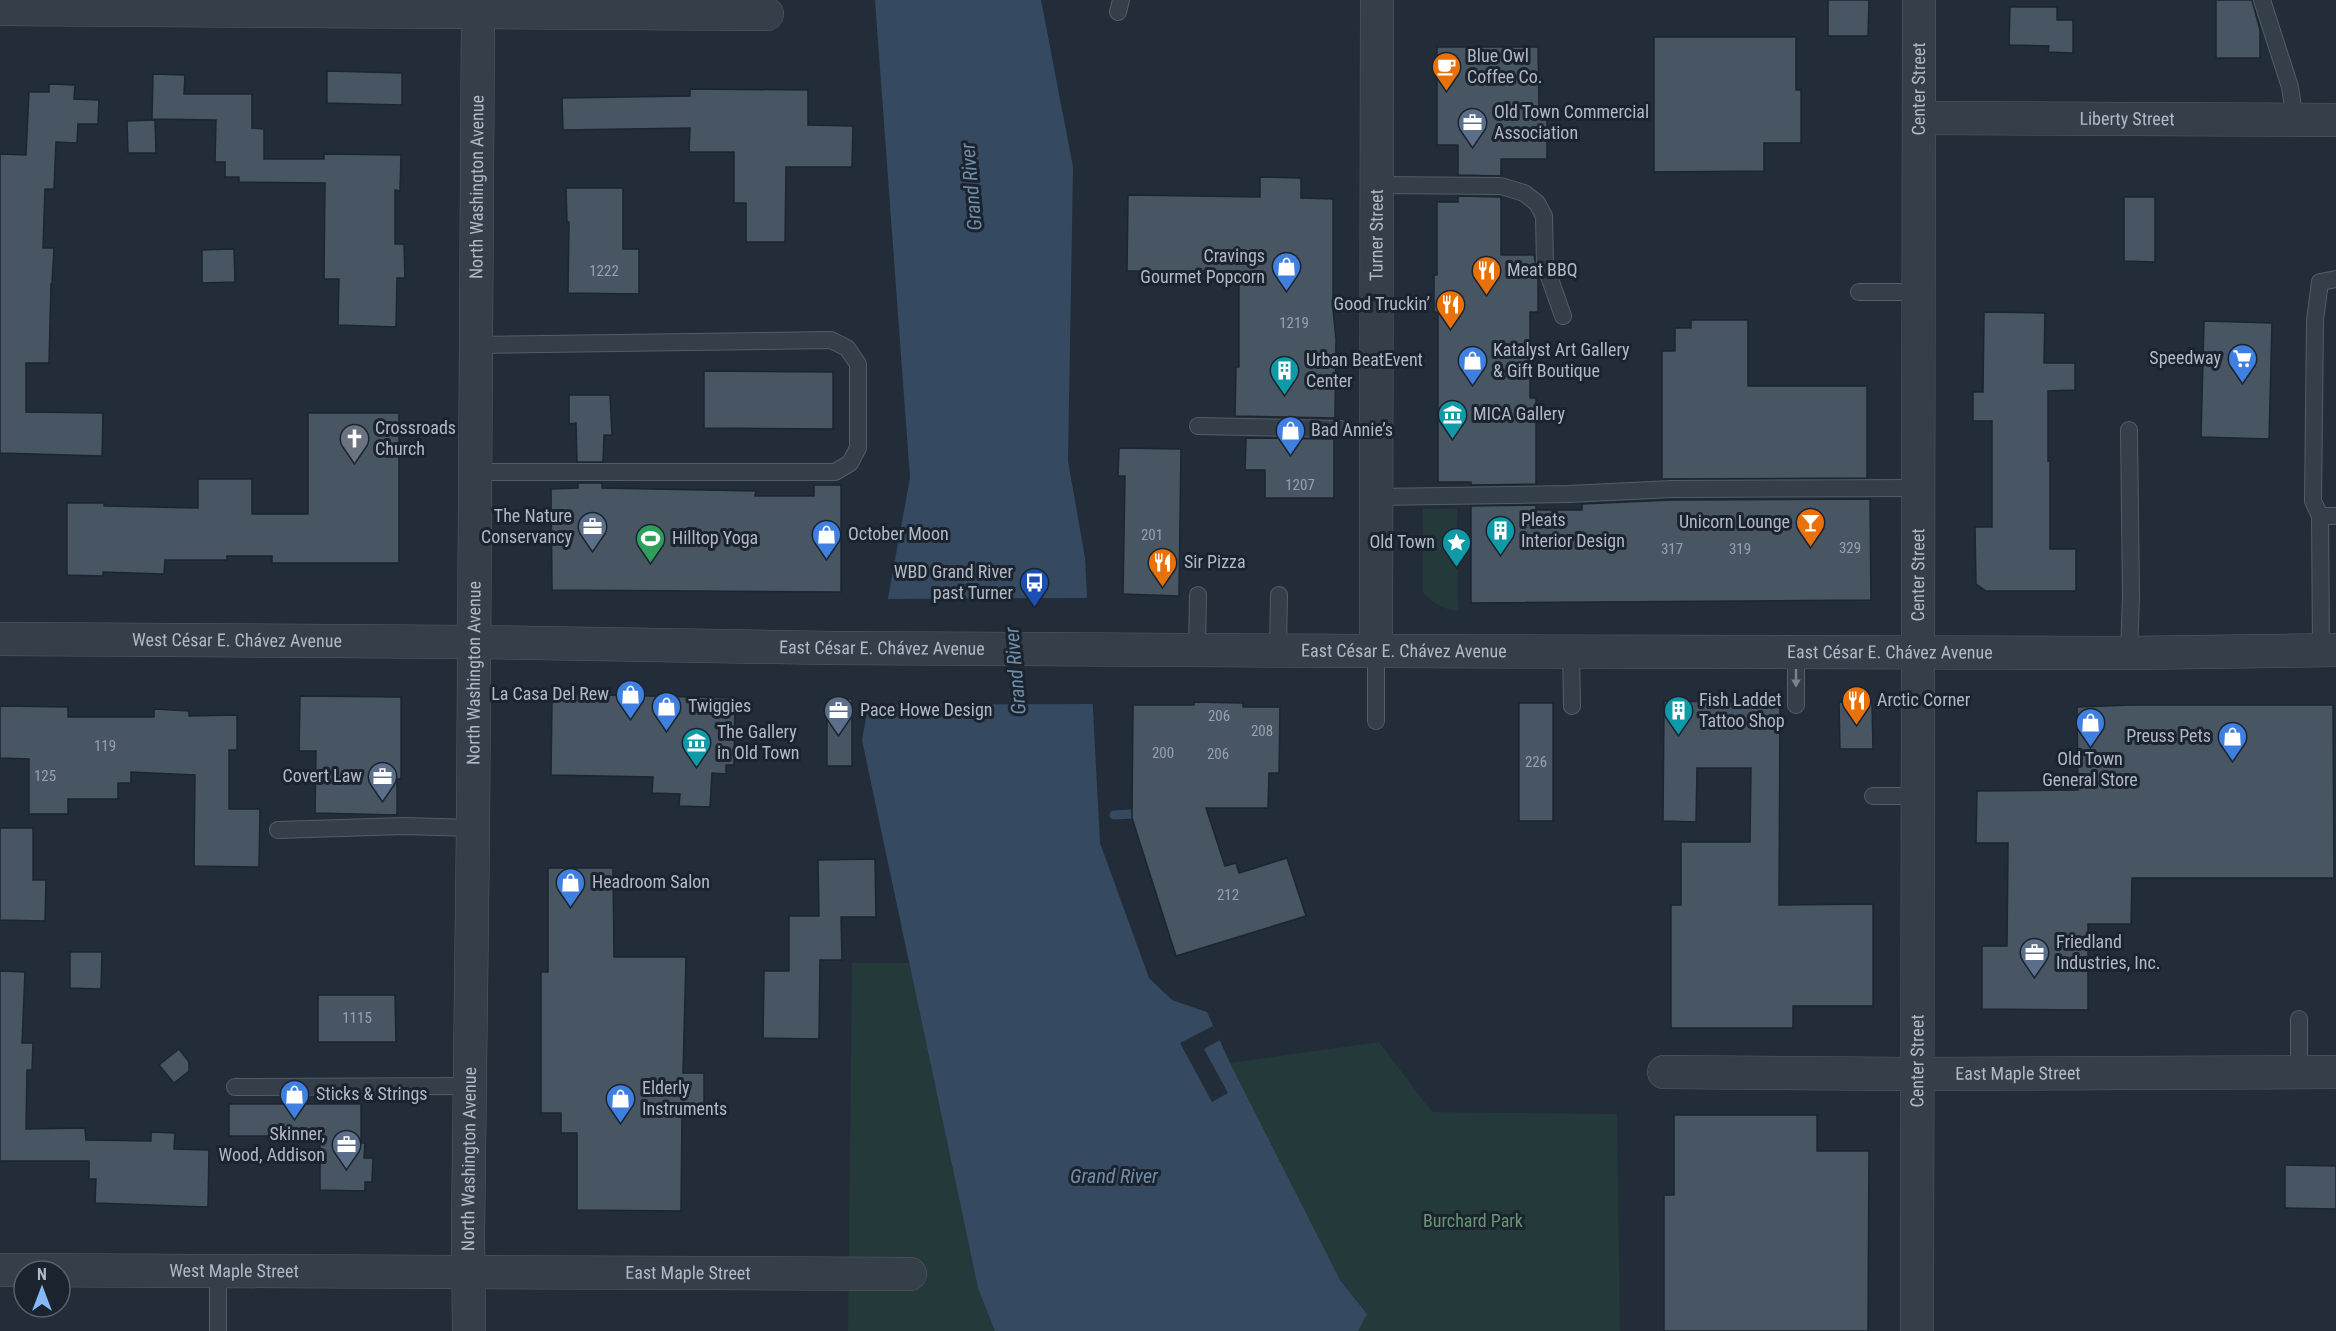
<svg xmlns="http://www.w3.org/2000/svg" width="2336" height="1331" viewBox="0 0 2336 1331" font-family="'Roboto Condensed',sans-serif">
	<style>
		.green { fill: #23393a }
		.water { fill: #354a60 }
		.pier { fill: #222d39 }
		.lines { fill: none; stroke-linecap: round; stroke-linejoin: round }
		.stream { stroke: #354a60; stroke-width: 9 }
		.building { fill: #485563; stroke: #1c2630; stroke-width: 1.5 }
		.service-casing { stroke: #535d67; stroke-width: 18 }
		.minor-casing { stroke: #535d67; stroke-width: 34 }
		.tertiary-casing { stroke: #535d67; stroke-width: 34 }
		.service { stroke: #353f49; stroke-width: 16 }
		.minor { stroke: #353f49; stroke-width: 33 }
		.tertiary { stroke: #353f49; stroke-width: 33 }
		.oneway { fill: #79838e }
		.labels { text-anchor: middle; stroke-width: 6; stroke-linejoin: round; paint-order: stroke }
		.number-label { font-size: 15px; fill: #96a1ad }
		.poi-label { font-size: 18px; fill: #b0bac6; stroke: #1b242e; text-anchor: start }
		.street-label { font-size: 18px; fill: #b0bac6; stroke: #1b242e }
		.park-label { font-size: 18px; fill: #67966f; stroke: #1b242e }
		.water-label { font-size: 20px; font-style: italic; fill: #708da9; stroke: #1b242e }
	</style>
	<rect width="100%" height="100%" fill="#222d39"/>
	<g class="green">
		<path d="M1423,509H1457L1458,611C1442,609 1434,604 1423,592Z"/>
		<polygon points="852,963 909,963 978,1288 996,1331 848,1331"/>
		<polygon points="1379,1042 1432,1112 1617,1114 1620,1331 1358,1331 1367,1314 1340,1280 1230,1063"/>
	</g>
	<polygon class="water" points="875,0 1041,0 1073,167 1068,461 1085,558 1100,843 1149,978 1172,1000 1207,1012 1230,1063 1340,1280 1367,1314 1358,1331 995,1331 978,1288 862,740 910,478"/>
	<g class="pier">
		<polygon points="1090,598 1096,704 865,705 885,599"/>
		<polygon points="1213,1026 1220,1040 1204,1049 1228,1093 1212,1102 1180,1043"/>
	</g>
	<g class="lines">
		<polyline class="stream" points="1114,815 1132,814"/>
	</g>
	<g class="building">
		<polygon points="1828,0 1869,0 1868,36 1828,36"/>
		<polygon points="2216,0 2252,0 2260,30 2260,58 2216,58"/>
		<polygon points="2010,7 2057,7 2057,20 2073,20 2073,53 2048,52 2049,46 2009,45"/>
		<polygon points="1654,37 1796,37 1796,90 1801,90 1801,143 1764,143 1764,171 1654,172"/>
		<polygon points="1437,47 1538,47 1539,106 1547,106 1547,159 1501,159 1501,176 1458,175 1458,145 1437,145"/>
		<polygon points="327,71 402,73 402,105 327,103"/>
		<polygon points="153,74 185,75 184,94 252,94 252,128 264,129 264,159 324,159 324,154 401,155 400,191 395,190 395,244 404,244 405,278 397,278 396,327 338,325 339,279 324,279 325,183 239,182 239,177 225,177 225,162 215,162 216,120 152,119"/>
		<polygon points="49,84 75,85 74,99 99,100 98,124 78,124 77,143 56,142 54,189 45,189 43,248 54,248 52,284 51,284 49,363 26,363 26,412 103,413 102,456 0,453 0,154 26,155 29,92 49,92"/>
		<polygon points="690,89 808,90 808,125 853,126 852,167 786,167 785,242 746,242 746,203 734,203 734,152 689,152 690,128 563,130 562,98 690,96"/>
		<polygon points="155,120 156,153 128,153 127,121"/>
		<polygon points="1260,177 1301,178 1301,198 1333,199 1333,309 1336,339 1335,418 1235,416 1236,367 1239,367 1239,271 1127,271 1128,195 1260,197"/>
		<polygon points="566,188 623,188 623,249 639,249 639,294 568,293 569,222 567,222"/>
		<polygon points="1458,196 1501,197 1501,255 1534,255 1538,277 1538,312 1530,312 1530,398 1536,398 1536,484 1471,485 1471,482 1438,482 1438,312 1434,312 1434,275 1437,275 1437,202 1458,202"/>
		<polygon points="2124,197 2155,197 2155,262 2124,261"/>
		<polygon points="234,249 235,282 202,283 202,250"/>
		<polygon points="1984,312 2045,313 2044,363 2075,363 2075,390 2048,391 2048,461 2050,461 2050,549 2076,549 2076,591 1986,591 1976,584 1975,527 1992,527 1992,421 1973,421 1973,392 1983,392"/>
		<polygon points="1691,320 1748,320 1748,386 1867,386 1867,478 1662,479 1662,351 1675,351 1675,328 1691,328"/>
		<polygon points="2204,321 2272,323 2269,439 2201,437"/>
		<polygon points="704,371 833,372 833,429 704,428"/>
		<polygon points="569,395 610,395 612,435 604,435 603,462 577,462 576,423 569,424"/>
		<polygon points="308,413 399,413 399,563 272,563 272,556 227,556 227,560 165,560 164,574 103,572 103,576 67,575 67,503 104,503 104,506 198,508 198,479 252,479 252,514 308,514"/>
		<polygon points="1246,438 1334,439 1334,498 1265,498 1265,470 1245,470"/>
		<polygon points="1119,448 1181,449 1179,596 1123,594 1125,476 1118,476"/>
		<polygon points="578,483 602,483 602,488 756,491 755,496 814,496 814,485 841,485 841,592 552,590 551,489 578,488"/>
		<polygon points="1870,499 1871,600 1471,603 1471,506 1536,505 1536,510 1582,510 1582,504 1672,500"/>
		<polygon points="560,694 735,698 734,765 726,765 726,774 712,773 710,807 679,806 680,794 652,793 653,777 551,775 552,700"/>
		<polygon points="300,696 401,697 401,779 397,779 397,815 315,813 316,751 299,751"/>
		<rect x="827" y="699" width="25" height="67"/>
		<polygon points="1664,701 1780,703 1779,905 1873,904 1873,1006 1793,1006 1793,1028 1671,1028 1671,905 1681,905 1681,842 1750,842 1751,768 1697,768 1696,822 1663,821"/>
		<polygon points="1194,702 1243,703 1243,707 1280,707 1279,773 1269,773 1268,808 1206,808 1225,866 1236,863 1239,873 1287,858 1306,916 1176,956 1132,818 1133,705 1194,705"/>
		<polygon points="1839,702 1872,702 1873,749 1840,749"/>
		<rect x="1519" y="703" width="34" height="118"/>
		<polygon points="2131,705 2333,705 2334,878 2132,878 2131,924 2088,924 2088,1010 1982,1009 1982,946 2007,946 2008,843 1976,843 1977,791 2078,790 2077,707"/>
		<polygon points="0,706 68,707 68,717 154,717 154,709 189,711 189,716 237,715 237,750 229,750 229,809 260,809 259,867 194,866 195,775 131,772 131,783 118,783 118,799 68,799 68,814 29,814 29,759 0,758"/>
		<polygon points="0,828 33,828 33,880 46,880 45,921 0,920"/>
		<polygon points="875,859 876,917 841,917 842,960 820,960 819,1039 763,1038 764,971 789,971 789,916 819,916 818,860"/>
		<polygon points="548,868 613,868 614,957 686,957 683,1073 704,1073 704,1114 682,1114 681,1211 577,1210 577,1133 561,1133 561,1113 541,1113 541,972 548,972"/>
		<polygon points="70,952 102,952 101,989 70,988"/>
		<polygon points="0,971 25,972 22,1043 33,1043 32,1070 27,1070 26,1129 85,1128 86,1140 151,1141 151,1132 175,1133 174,1149 209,1150 208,1207 95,1203 96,1179 89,1179 89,1161 0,1161"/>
		<polygon points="318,995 395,995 396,1042 318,1042"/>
		<polygon points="179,1049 189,1062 189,1071 174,1083 159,1065"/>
		<polygon points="229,1104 361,1104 361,1143 365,1143 364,1158 373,1158 372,1182 365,1182 365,1191 320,1190 320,1136 229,1136"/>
		<polygon points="1674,1115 1817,1115 1817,1151 1869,1151 1868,1331 1664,1331 1664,1195 1674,1195"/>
		<polygon points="2285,1165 2336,1166 2336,1209 2285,1208"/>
	</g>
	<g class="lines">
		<defs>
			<g id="service">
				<polyline points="2262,0 2290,87 2295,120"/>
				<polyline points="1118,12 1121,0"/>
				<polyline points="1376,185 1501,186 1524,193 1537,203 1544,216 1545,265 1563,316"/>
				<polyline points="2336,279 2320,282 2315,320 2313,501 2320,516 2336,516"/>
				<polyline points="1859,292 1918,292"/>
				<polyline points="1198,426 1341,429"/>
				<polyline points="474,472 835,472 850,463 858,448 858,364 847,348 831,340 475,345"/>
				<polyline points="1376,497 1568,494 1672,489 1917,488"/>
				<polyline points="2320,516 2321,650"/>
				<polyline points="1197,650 1198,595"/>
				<polyline points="1278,650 1279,595"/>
				<polyline points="1376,651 1376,721"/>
				<polyline points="1571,652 1572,706"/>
				<polyline points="1796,652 1796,705"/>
				<polyline points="2129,653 2131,596 2129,430"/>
				<polyline points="1873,796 1918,796"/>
				<polyline points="278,830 405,826 473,828"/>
				<polyline points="2299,1072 2299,1019"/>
				<polyline points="235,1087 470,1086"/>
				<polyline points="218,1271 218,1331"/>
			</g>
			<g id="minor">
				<polyline points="0,9 767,14"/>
				<path id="s1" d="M1919,118L2336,120"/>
				<path id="s2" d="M1664,1072L1918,1074L2336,1072"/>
				<path id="s3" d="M0,1270L910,1274"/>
				<path id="s4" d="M469,1331L468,1233L473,828L478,14"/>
				<path id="s5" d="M1917,1331L1919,0"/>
			</g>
			<g id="tertiary">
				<path id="s6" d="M0,639L473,642L831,648L1376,651L2129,653L2336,650"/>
				<path id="s7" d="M1376,651L1377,0"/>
			</g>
		</defs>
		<use href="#service" class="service-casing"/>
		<use href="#minor" class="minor-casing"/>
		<use href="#tertiary" class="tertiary-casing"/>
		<use href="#service" class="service"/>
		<use href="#minor" class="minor"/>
		<use href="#tertiary" class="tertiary"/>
	</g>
	<defs><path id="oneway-solid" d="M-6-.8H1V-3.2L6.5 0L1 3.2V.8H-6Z" transform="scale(1.5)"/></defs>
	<use class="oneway" href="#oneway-solid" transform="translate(1796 678) rotate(90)"/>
	<defs>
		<symbol id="cafe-pin" viewBox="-11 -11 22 30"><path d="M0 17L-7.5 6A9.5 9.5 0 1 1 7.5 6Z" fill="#e8710a" stroke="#1b242e"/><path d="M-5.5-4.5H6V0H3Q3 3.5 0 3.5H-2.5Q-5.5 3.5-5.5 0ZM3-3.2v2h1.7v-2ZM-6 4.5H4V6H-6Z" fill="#fff"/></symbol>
		<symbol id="office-pin" viewBox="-11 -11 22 30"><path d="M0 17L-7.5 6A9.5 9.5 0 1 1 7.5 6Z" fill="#5c6f8a" stroke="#1b242e"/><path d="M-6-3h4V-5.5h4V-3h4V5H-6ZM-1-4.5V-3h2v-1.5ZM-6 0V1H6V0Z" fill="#fff"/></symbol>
		<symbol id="shop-pin" viewBox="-11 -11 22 30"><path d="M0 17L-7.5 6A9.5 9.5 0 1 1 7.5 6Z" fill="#3f7fe0" stroke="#1b242e"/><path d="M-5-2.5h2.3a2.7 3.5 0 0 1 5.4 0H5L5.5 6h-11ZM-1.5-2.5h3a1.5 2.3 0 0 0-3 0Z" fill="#fff"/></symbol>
		<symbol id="restaurant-pin" viewBox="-11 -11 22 30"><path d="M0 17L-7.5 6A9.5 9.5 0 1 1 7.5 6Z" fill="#e8710a" stroke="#1b242e"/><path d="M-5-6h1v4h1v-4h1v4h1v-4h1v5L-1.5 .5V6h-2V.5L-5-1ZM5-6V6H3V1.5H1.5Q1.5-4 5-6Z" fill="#fff"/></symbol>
		<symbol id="supermarket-pin" viewBox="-11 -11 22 30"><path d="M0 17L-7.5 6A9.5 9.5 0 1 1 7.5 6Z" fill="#3f7fe0" stroke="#1b242e"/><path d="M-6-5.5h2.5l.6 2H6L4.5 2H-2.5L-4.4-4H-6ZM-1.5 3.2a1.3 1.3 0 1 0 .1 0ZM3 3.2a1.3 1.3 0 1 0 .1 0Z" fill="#fff"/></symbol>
		<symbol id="building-pin" viewBox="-11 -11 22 30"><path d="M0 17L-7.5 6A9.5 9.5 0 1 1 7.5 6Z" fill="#0f9aa8" stroke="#1b242e"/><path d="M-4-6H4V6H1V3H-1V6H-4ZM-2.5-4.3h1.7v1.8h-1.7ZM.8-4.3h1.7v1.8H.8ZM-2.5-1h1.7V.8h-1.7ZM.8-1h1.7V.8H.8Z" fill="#fff"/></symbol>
		<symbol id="museum-pin" viewBox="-11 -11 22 30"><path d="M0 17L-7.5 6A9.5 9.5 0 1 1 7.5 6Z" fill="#0f9aa8" stroke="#1b242e"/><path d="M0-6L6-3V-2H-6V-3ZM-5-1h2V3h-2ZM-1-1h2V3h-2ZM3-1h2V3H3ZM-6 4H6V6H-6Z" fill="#fff"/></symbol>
		<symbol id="church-pin" viewBox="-11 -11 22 30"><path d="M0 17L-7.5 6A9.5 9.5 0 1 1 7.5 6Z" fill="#6b7280" stroke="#1b242e"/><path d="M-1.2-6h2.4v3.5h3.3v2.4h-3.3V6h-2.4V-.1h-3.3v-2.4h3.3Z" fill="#fff"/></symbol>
		<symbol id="bar-pin" viewBox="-11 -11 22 30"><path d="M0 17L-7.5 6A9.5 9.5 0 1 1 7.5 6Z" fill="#e8710a" stroke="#1b242e"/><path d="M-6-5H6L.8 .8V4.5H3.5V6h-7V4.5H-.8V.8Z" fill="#fff"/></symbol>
		<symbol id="stadium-pin" viewBox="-11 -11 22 30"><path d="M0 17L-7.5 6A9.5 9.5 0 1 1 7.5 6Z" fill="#2e9e5b" stroke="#1b242e"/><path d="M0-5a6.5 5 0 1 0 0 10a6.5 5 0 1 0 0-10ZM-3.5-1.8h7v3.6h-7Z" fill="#fff"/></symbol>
		<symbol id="sight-pin" viewBox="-11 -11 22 30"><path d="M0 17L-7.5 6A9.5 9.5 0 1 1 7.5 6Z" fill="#0f9aa8" stroke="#1b242e"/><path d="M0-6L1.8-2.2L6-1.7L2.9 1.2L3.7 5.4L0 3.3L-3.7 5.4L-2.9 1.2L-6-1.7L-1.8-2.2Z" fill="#fff"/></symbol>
		<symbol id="bus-pin" viewBox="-11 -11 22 30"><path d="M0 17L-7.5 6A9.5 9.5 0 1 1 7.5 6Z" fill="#1a4fb4" stroke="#1b242e"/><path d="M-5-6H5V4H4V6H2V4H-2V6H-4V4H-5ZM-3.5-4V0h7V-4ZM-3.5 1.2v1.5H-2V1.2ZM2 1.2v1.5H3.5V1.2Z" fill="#fff"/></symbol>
	</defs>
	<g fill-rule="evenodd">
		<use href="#cafe-pin" x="1430" y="50" width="33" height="45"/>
		<use href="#office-pin" x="1456" y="106" width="33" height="45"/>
		<use href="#shop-pin" x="1270" y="250" width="33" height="45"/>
		<use href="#restaurant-pin" x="1470" y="254" width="33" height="45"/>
		<use href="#restaurant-pin" x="1434" y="288" width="33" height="45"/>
		<use href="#supermarket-pin" x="2226" y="342" width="33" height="45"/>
		<use href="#shop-pin" x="1456" y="344" width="33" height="45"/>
		<use href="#building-pin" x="1268" y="354" width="33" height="45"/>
		<use href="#museum-pin" x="1436" y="398" width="33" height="45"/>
		<use href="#shop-pin" x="1274" y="414" width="33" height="45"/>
		<use href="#church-pin" x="338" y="422" width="33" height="45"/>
		<use href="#bar-pin" x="1794" y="506" width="33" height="45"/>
		<use href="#office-pin" x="576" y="510" width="33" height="45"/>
		<use href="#building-pin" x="1484" y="514" width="33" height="45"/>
		<use href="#shop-pin" x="810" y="518" width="33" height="45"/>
		<use href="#stadium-pin" x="634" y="522" width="33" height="45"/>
		<use href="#sight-pin" x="1440" y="526" width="33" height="45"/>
		<use href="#restaurant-pin" x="1146" y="546" width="33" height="45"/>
		<use href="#bus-pin" x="1018" y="566" width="33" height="45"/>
		<use href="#shop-pin" x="614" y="678" width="33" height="45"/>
		<use href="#restaurant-pin" x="1840" y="684" width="33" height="45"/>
		<use href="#shop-pin" x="650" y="690" width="33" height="45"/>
		<use href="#office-pin" x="822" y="694" width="33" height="45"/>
		<use href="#building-pin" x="1662" y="694" width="33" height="45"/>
		<use href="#shop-pin" x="2074" y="706" width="33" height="45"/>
		<use href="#shop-pin" x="2216" y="720" width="33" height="45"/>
		<use href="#museum-pin" x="680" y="726" width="33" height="45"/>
		<use href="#office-pin" x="366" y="760" width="33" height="45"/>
		<use href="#shop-pin" x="554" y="866" width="33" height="45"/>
		<use href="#office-pin" x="2018" y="936" width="33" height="45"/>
		<use href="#shop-pin" x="278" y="1078" width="33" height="45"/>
		<use href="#shop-pin" x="604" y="1082" width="33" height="45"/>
		<use href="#office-pin" x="330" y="1128" width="33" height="45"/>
	</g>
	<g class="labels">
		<g class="number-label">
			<text x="604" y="276">1222</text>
			<text x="1294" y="328">1219</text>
			<text x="1300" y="490">1207</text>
			<text x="1152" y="540">201</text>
			<text x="1850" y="553">329</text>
			<text x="1672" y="554">317</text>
			<text x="1740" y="554">319</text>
			<text x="1219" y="721">206</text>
			<text x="1262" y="736">208</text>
			<text x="105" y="751">119</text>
			<text x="1163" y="758">200</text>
			<text x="1218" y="759">206</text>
			<text x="1536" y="767">226</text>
			<text x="45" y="781">125</text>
			<text x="1228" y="900">212</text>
			<text x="357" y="1023">1115</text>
		</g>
		<g class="poi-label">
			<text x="1467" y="62">Blue Owl<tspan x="1467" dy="21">Coffee Co.</tspan></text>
			<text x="1494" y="118">Old Town Commercial<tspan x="1494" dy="21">Association</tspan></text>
			<text x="1265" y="262" text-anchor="end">Cravings<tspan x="1265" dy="21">Gourmet Popcorn</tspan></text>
			<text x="1507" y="276">Meat BBQ</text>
			<text x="1430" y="310" text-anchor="end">Good Truckin’</text>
			<text x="1493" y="356">Katalyst Art Gallery<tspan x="1493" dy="21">&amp; Gift Boutique</tspan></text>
			<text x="2221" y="364" text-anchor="end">Speedway</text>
			<text x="1306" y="366">Urban BeatEvent<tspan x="1306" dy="21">Center</tspan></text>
			<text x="1473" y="420">MICA Gallery</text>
			<text x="375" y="434">Crossroads<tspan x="375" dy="21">Church</tspan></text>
			<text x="1311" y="436">Bad Annie’s</text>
			<text x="572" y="522" text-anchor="end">The Nature<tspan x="572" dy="21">Conservancy</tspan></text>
			<text x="1521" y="526">Pleats<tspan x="1521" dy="21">Interior Design</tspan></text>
			<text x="1790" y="528" text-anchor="end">Unicorn Lounge</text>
			<text x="848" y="540">October Moon</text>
			<text x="672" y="544">Hilltop Yoga</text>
			<text x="1435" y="548" text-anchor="end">Old Town</text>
			<text x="1184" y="568">Sir Pizza</text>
			<text x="1013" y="578" text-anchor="end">WBD Grand River<tspan x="1013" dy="21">past Turner</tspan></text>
			<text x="609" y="700" text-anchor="end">La Casa Del Rew</text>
			<text x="1699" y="706">Fish Laddet<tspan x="1699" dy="21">Tattoo Shop</tspan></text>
			<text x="1877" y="706">Arctic Corner</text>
			<text x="688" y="712">Twiggies</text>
			<text x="860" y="716">Pace Howe Design</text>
			<text x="717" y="738">The Gallery<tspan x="717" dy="21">in Old Town</tspan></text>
			<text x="2211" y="742" text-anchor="end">Preuss Pets</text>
			<text x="2090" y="765" text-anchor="middle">Old Town<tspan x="2090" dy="21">General Store</tspan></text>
			<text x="362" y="782" text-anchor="end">Covert Law</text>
			<text x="592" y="888">Headroom Salon</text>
			<text x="2056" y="948">Friedland<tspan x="2056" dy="21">Industries, Inc.</tspan></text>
			<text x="642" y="1094">Elderly<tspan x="642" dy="21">Instruments</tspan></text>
			<text x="316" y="1100">Sticks &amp; Strings</text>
			<text x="325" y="1140" text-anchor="end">Skinner,<tspan x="325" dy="21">Wood, Addison</tspan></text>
		</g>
		<g class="street-label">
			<text dy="6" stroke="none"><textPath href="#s5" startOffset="1242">Center Street</textPath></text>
			<text dy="6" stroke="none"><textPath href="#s1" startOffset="208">Liberty Street</textPath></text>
			<text dy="6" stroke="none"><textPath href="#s4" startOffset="1144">North Washington Avenue</textPath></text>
			<text dy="6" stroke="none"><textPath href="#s7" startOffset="416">Turner Street</textPath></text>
			<text dy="6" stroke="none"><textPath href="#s5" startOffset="756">Center Street</textPath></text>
			<text dy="6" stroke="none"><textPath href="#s6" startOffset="237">West César E. Chávez Avenue</textPath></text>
			<text dy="6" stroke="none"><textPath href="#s6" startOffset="882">East César E. Chávez Avenue</textPath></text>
			<text dy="6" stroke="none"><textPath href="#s6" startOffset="1404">East César E. Chávez Avenue</textPath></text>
			<text dy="6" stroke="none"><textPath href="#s6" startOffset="1890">East César E. Chávez Avenue</textPath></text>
			<text dy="6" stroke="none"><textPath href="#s4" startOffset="658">North Washington Avenue</textPath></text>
			<text dy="6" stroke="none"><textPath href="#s5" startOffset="270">Center Street</textPath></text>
			<text dy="6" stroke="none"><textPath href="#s2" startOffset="354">East Maple Street</textPath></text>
			<text dy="6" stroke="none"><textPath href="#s4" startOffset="172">North Washington Avenue</textPath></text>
			<text dy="6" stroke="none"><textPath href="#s3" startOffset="234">West Maple Street</textPath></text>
			<text dy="6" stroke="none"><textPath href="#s3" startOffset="688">East Maple Street</textPath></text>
		</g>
		<g class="park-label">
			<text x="1473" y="1227">Burchard Park</text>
		</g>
		<g class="water-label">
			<text transform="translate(971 187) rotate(-95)" y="7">Grand River</text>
			<text transform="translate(1015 671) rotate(-95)" y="7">Grand River</text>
			<text x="1114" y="1183">Grand River</text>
		</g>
	</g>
	<g transform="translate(42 1289)"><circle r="28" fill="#1b242e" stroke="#57606b" stroke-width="1.5"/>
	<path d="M0-4.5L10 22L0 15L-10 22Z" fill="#84b8f6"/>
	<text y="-9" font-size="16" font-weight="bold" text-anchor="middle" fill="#b0bac6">N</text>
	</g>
</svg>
